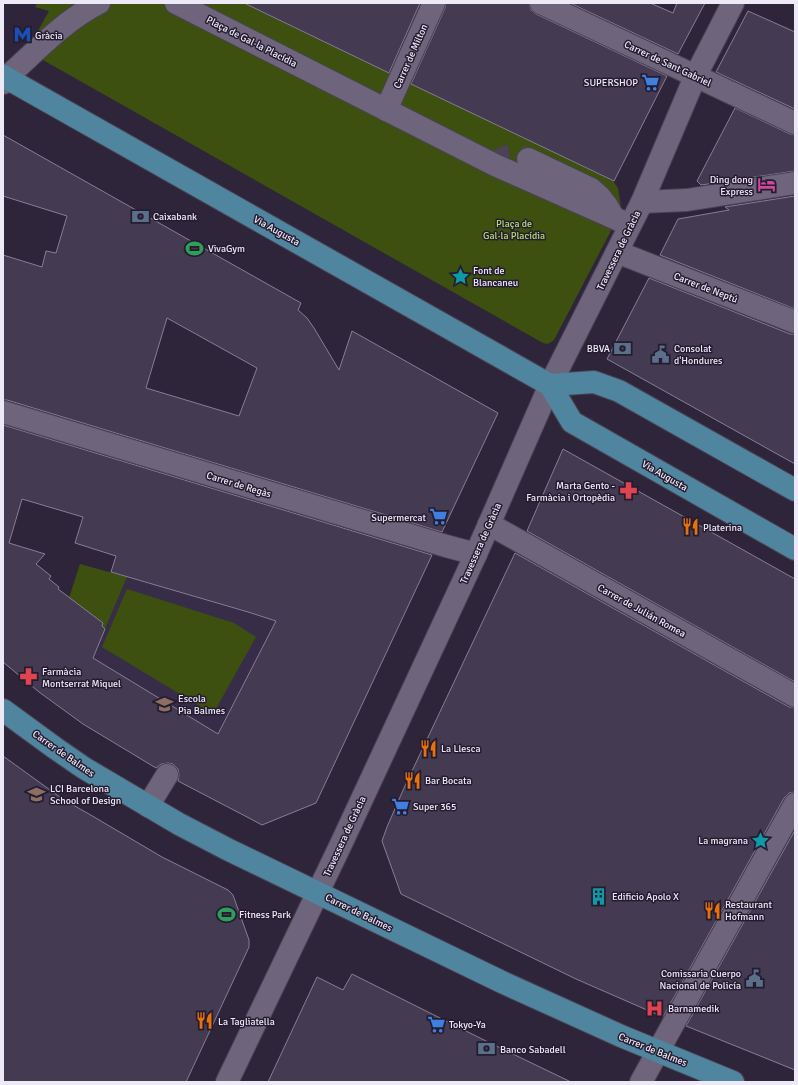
<svg xmlns="http://www.w3.org/2000/svg" width="798" height="1085" viewBox="0 0 798 1085" font-family="Signika,sans-serif">
	<style>
		.built { fill: #382d48 }
		.green { fill: #3d500f }
		.building { fill: #443b52; stroke: #877d97; fill-rule: evenodd }
		.lines { fill: none; stroke-linecap: round; stroke-linejoin: round }
		.minor-tunnel { stroke: #4b4256; stroke-width: 22; stroke-dasharray: 22 11; stroke-linecap: butt }
		.minor-casing { stroke: #4a4354; stroke-width: 24 }
		.major-casing { stroke: #4a4354; stroke-width: 24 }
		.minor { stroke: #6e657d; stroke-width: 22 }
		.major { stroke: #50859f; stroke-width: 22 }
		.labels { text-anchor: middle; stroke-width: 3; stroke-linejoin: round; paint-order: stroke }
		.poi-label { font-size: 10px; fill: #eee9f7; stroke: #241c30; text-anchor: start }
		.street-label { font-size: 10px; fill: #eee9f7; stroke: #241c30 }
		.park-label { font-size: 10px; fill: #b9de73; stroke: #241c30 }
	</style>
	<rect width="100%" height="100%" fill="#2e253a"/>
	<polygon class="built" points="127,577 276,621 238,695 343,746 316,803 262,825 249,818 167,775 69,713"/>
	<g class="green">
		<polygon points="37,3 243,3 613,181 618,188 621,207 617,219 554,340 548,344 543,343 27,51 49,11 35,7"/>
		<polygon points="80,564 127,577 105,629 102,626 103,623 69,598"/>
		<polygon points="127,589 234,623 256,637 213,714 102,647"/>
	</g>
	<g class="building">
		<polygon points="244,3 420,3 389,73"/>
		<polygon points="446,3 529,3 531,10 536,14 667,76 614,181 411,84 445,8"/>
		<polygon points="570,3 650,3 673,13 677,3 705,3 678,54"/>
		<polygon points="748,11 795,32 795,109 716,72"/>
		<polygon points="735,108 790,134 795,135 795,171 701,185 697,181"/>
		<path d="M3,135L301,303L298,310L307,318L314,328L339,370L352,331L498,413L442,532L7,400H3V255L42,267L46,251L56,253L67,216L3,196ZM167,318L257,368L239,416L146,388Z"/>
		<polygon points="795,196 795,309 660,255 678,219 729,210 725,207"/>
		<polygon points="649,278 790,334 795,334 795,464 607,359"/>
		<path d="M3,425L432,555L316,803L262,825L249,818L178,781L179,775L178,769L173,764L168,763L161,764L156,768L83,724L39,692L3,662ZM22,499L83,517L75,543L116,556L111,572L248,612L276,621L218,734L93,658L105,629L102,626L103,623L58,589L59,587L49,579L51,576L36,564L45,554L9,543Z"/>
		<polygon points="563,449 795,579 795,682 527,531"/>
		<polygon points="515,553 789,707 795,708 795,792 789,793 784,798 663,1017 576,979 401,894 382,841 387,827 404,788"/>
		<polygon points="3,756 64,800 89,814 162,857 228,890 233,895 249,940 249,947 186,1082 3,1082"/>
		<polygon points="795,830 795,1070 686,1026"/>
		<polygon points="352,974 490,1043 571,1082 268,1082 317,977 343,990"/>
	</g>
	<g class="lines">
		<path class="minor-tunnel" d="M493,169C503,153 512,153 528,159"/>
		<defs>
			<g id="minor">
				<polyline points="176,3 495,165 630,225"/>
				<polyline points="541,3 795,123"/>
				<path d="M3,83L6,78C35,52 65,20 99,3"/>
				<polyline points="386,110 434,3"/>
				<polyline points="528,159 591,189 600,197 607,206 613,217"/>
				<polyline points="642,202 687,200 795,183"/>
				<polyline points="617,252 795,322"/>
				<polyline points="3,412 446,546 476,554"/>
				<polyline points="489,524 795,696"/>
				<polyline points="148,806 167,775"/>
				<polyline points="227,1082 342,842 476,554 550,385 642,202 695,77 733,3"/>
				<polyline points="641,1082 795,804"/>
			</g>
			<g id="major">
				<polyline points="3,76 550,385 572,422 795,549"/>
				<polyline points="550,385 594,382 619,391 795,490"/>
				<polyline points="3,710 55,748 84,768 179,824 229,850 504,983 621,1036 733,1082"/>
			</g>
		</defs>
		<use href="#minor" class="minor-casing"/>
		<use href="#major" class="major-casing"/>
		<use href="#minor" class="minor"/>
		<use href="#major" class="major"/>
	</g>
	<defs>
		<symbol id="metro-bare" viewBox="-9 -9 18 18"><path d="M-5.5 5V-5H-3L0 0L3-5H5.5V5H3V-.5L0 4L-3-.5V5Z" fill="#1a4fb4" stroke="#241c30" stroke-width="2.5" paint-order="stroke"/></symbol>
		<symbol id="supermarket-bare" viewBox="-9 -9 18 18"><path d="M-6-5.5h2.5l.6 2H6L4.5 2H-2.5L-4.4-4H-6ZM-1.5 3.2a1.3 1.3 0 1 0 .1 0ZM3 3.2a1.3 1.3 0 1 0 .1 0Z" fill="#3f7fe0" stroke="#241c30" stroke-width="2.5" paint-order="stroke"/></symbol>
		<symbol id="hotel-bare" viewBox="-9 -9 18 18"><path d="M-6-4.5h1.5V1H6V5H4.5V3h-9V5H-6ZM-4 0a1.8 1.8 0 1 1 3.6 0ZM.5 0V-2.5h3Q6-2.5 6 0Z" fill="#d1479c" stroke="#241c30" stroke-width="2.5" paint-order="stroke"/></symbol>
		<symbol id="bank-bare" viewBox="-9 -9 18 18"><path d="M-6-4H6V4H-6ZM0-2.3a2.3 2.3 0 1 0 0 4.6a2.3 2.3 0 1 0 0-4.6Z" fill="#5c6f8a" stroke="#241c30" stroke-width="2.5" paint-order="stroke"/></symbol>
		<symbol id="stadium-bare" viewBox="-9 -9 18 18"><path d="M0-5a6.5 5 0 1 0 0 10a6.5 5 0 1 0 0-10ZM-3.5-1.8h7v3.6h-7Z" fill="#2e9e5b" stroke="#241c30" stroke-width="2.5" paint-order="stroke"/></symbol>
		<symbol id="sight-bare" viewBox="-9 -9 18 18"><path d="M0-6L1.8-2.2L6-1.7L2.9 1.2L3.7 5.4L0 3.3L-3.7 5.4L-2.9 1.2L-6-1.7L-1.8-2.2Z" fill="#0f9aa8" stroke="#241c30" stroke-width="2.5" paint-order="stroke"/></symbol>
		<symbol id="civic-bare" viewBox="-9 -9 18 18"><path d="M-.6-6.5H3V-4.5H.6V-3L4-1V1h2V6H-6V1h2V-1L-.6-3ZM-1.2 2.5V6h2.4V2.5Z" fill="#5c6f8a" stroke="#241c30" stroke-width="2.5" paint-order="stroke"/></symbol>
		<symbol id="pharmacy-bare" viewBox="-9 -9 18 18"><path d="M-2-6h4v4h4v4h-4v4h-4v-4h-4v-4h4Z" fill="#e0444e" stroke="#241c30" stroke-width="2.5" paint-order="stroke"/></symbol>
		<symbol id="restaurant-bare" viewBox="-9 -9 18 18"><path d="M-5-6h1v4h1v-4h1v4h1v-4h1v5L-1.5 .5V6h-2V.5L-5-1ZM5-6V6H3V1.5H1.5Q1.5-4 5-6Z" fill="#e8710a" stroke="#241c30" stroke-width="2.5" paint-order="stroke"/></symbol>
		<symbol id="school-bare" viewBox="-9 -9 18 18"><path d="M0-5L7-2L0 1L-7-2ZM-4 1L0 2.5L4 1V4Q0 6-4 4Z" fill="#8d6e63" stroke="#241c30" stroke-width="2.5" paint-order="stroke"/></symbol>
		<symbol id="university-bare" viewBox="-9 -9 18 18"><path d="M0-5L7-2L0 1L-7-2ZM-4 1L0 2.5L4 1V4Q0 6-4 4Z" fill="#8d6e63" stroke="#241c30" stroke-width="2.5" paint-order="stroke"/></symbol>
		<symbol id="building-bare" viewBox="-9 -9 18 18"><path d="M-4-6H4V6H1V3H-1V6H-4ZM-2.5-4.3h1.7v1.8h-1.7ZM.8-4.3h1.7v1.8H.8ZM-2.5-1h1.7V.8h-1.7ZM.8-1h1.7V.8H.8Z" fill="#0f9aa8" stroke="#241c30" stroke-width="2.5" paint-order="stroke"/></symbol>
		<symbol id="hospital-bare" viewBox="-9 -9 18 18"><path d="M-5-5h3v3.5h4V-5h3V5h-3V1.5h-4V5h-3Z" fill="#e0444e" stroke="#241c30" stroke-width="2.5" paint-order="stroke"/></symbol>
	</defs>
	<g fill-rule="evenodd">
		<use href="#metro-bare" x="10" y="22" width="25" height="25"/>
		<use href="#supermarket-bare" x="638" y="70" width="25" height="25"/>
		<use href="#hotel-bare" x="754" y="172" width="25" height="25"/>
		<use href="#bank-bare" x="128" y="204" width="25" height="25"/>
		<use href="#stadium-bare" x="182" y="236" width="25" height="25"/>
		<use href="#sight-bare" x="448" y="264" width="25" height="25"/>
		<use href="#bank-bare" x="610" y="336" width="25" height="25"/>
		<use href="#civic-bare" x="648" y="342" width="25" height="25"/>
		<use href="#pharmacy-bare" x="616" y="478" width="25" height="25"/>
		<use href="#supermarket-bare" x="426" y="504" width="25" height="25"/>
		<use href="#restaurant-bare" x="678" y="514" width="25" height="25"/>
		<use href="#pharmacy-bare" x="16" y="664" width="25" height="25"/>
		<use href="#school-bare" x="152" y="692" width="25" height="25"/>
		<use href="#restaurant-bare" x="416" y="736" width="25" height="25"/>
		<use href="#restaurant-bare" x="400" y="768" width="25" height="25"/>
		<use href="#university-bare" x="24" y="782" width="25" height="25"/>
		<use href="#supermarket-bare" x="388" y="794" width="25" height="25"/>
		<use href="#sight-bare" x="748" y="828" width="25" height="25"/>
		<use href="#building-bare" x="586" y="884" width="25" height="25"/>
		<use href="#restaurant-bare" x="700" y="898" width="25" height="25"/>
		<use href="#stadium-bare" x="214" y="902" width="25" height="25"/>
		<use href="#civic-bare" x="742" y="966" width="25" height="25"/>
		<use href="#hospital-bare" x="642" y="996" width="25" height="25"/>
		<use href="#restaurant-bare" x="192" y="1008" width="25" height="25"/>
		<use href="#supermarket-bare" x="424" y="1012" width="25" height="25"/>
		<use href="#bank-bare" x="474" y="1036" width="25" height="25"/>
	</g>
	<g class="labels">
		<g class="poi-label">
			<text x="35" y="39">Gràcia</text>
			<text x="638" y="86" text-anchor="end">SUPERSHOP</text>
			<text x="753" y="183" text-anchor="end">Ding dong<tspan x="753" dy="12">Express</tspan></text>
			<text x="153" y="220">Caixabank</text>
			<text x="208" y="252">VivaGym</text>
			<text x="473" y="274">Font de<tspan x="473" dy="12">Blancaneu</tspan></text>
			<text x="610" y="352" text-anchor="end">BBVA</text>
			<text x="674" y="352">Consolat<tspan x="674" dy="12">d'Hondures</tspan></text>
			<text x="615" y="489" text-anchor="end">Marta Gento -<tspan x="615" dy="12">Farmàcia i Ortopèdia</tspan></text>
			<text x="426" y="521" text-anchor="end">Supermercat</text>
			<text x="703" y="531">Platerina</text>
			<text x="42" y="675">Farmàcia<tspan x="42" dy="12">Montserrat Miquel</tspan></text>
			<text x="178" y="702">Escola<tspan x="178" dy="12">Pia Balmes</tspan></text>
			<text x="441" y="752">La Llesca</text>
			<text x="425" y="784">Bar Bocata</text>
			<text x="50" y="792">LCI Barcelona<tspan x="50" dy="12">School of Design</tspan></text>
			<text x="413" y="810">Super 365</text>
			<text x="748" y="844" text-anchor="end">La magrana</text>
			<text x="612" y="900">Edificio Apolo X</text>
			<text x="725" y="908">Restaurant<tspan x="725" dy="12">Hofmann</tspan></text>
			<text x="239" y="918">Fitness Park</text>
			<text x="741" y="977" text-anchor="end">Comissaria Cuerpo<tspan x="741" dy="12">Nacional de Policía</tspan></text>
			<text x="668" y="1012">Barnamedik</text>
			<text x="218" y="1025">La Tagliatella</text>
			<text x="449" y="1028">Tokyo-Ya</text>
			<text x="500" y="1053">Banco Sabadell</text>
		</g>
		<g class="street-label">
			<text transform="translate(252 41) rotate(27)" y="4">Plaça de Gal·la Placídia</text>
			<text transform="translate(410 56) rotate(-66)" y="4">Carrer de Milton</text>
			<text transform="translate(668 63) rotate(25)" y="4">Carrer de Sant Gabriel</text>
			<text transform="translate(277 230) rotate(29)" y="4">Via Augusta</text>
			<text transform="translate(618 250) rotate(-64)" y="4">Travessera de Gràcia</text>
			<text transform="translate(706 287) rotate(21)" y="4">Carrer de Neptú</text>
			<text transform="translate(665 475) rotate(30)" y="4">Via Augusta</text>
			<text transform="translate(239 484) rotate(17)" y="4">Carrer de Regàs</text>
			<text transform="translate(480 543) rotate(-66)" y="4">Travessera de Gràcia</text>
			<text transform="translate(642 610) rotate(29)" y="4">Carrer de Julián Romea</text>
			<text transform="translate(64 753) rotate(35)" y="4">Carrer de Balmes</text>
			<text transform="translate(344 836) rotate(-65)" y="4">Travessera de Gràcia</text>
			<text transform="translate(359 912) rotate(26)" y="4">Carrer de Balmes</text>
			<text transform="translate(653 1049) rotate(22)" y="4">Carrer de Balmes</text>
		</g>
		<g class="park-label">
			<text x="514" y="227">Plaça de<tspan x="514" dy="12">Gal·la Placídia</tspan></text>
		</g>
	</g>
	<rect width="798" height="1085" fill="none" stroke="#eee9f7" stroke-width="8"/>
</svg>
